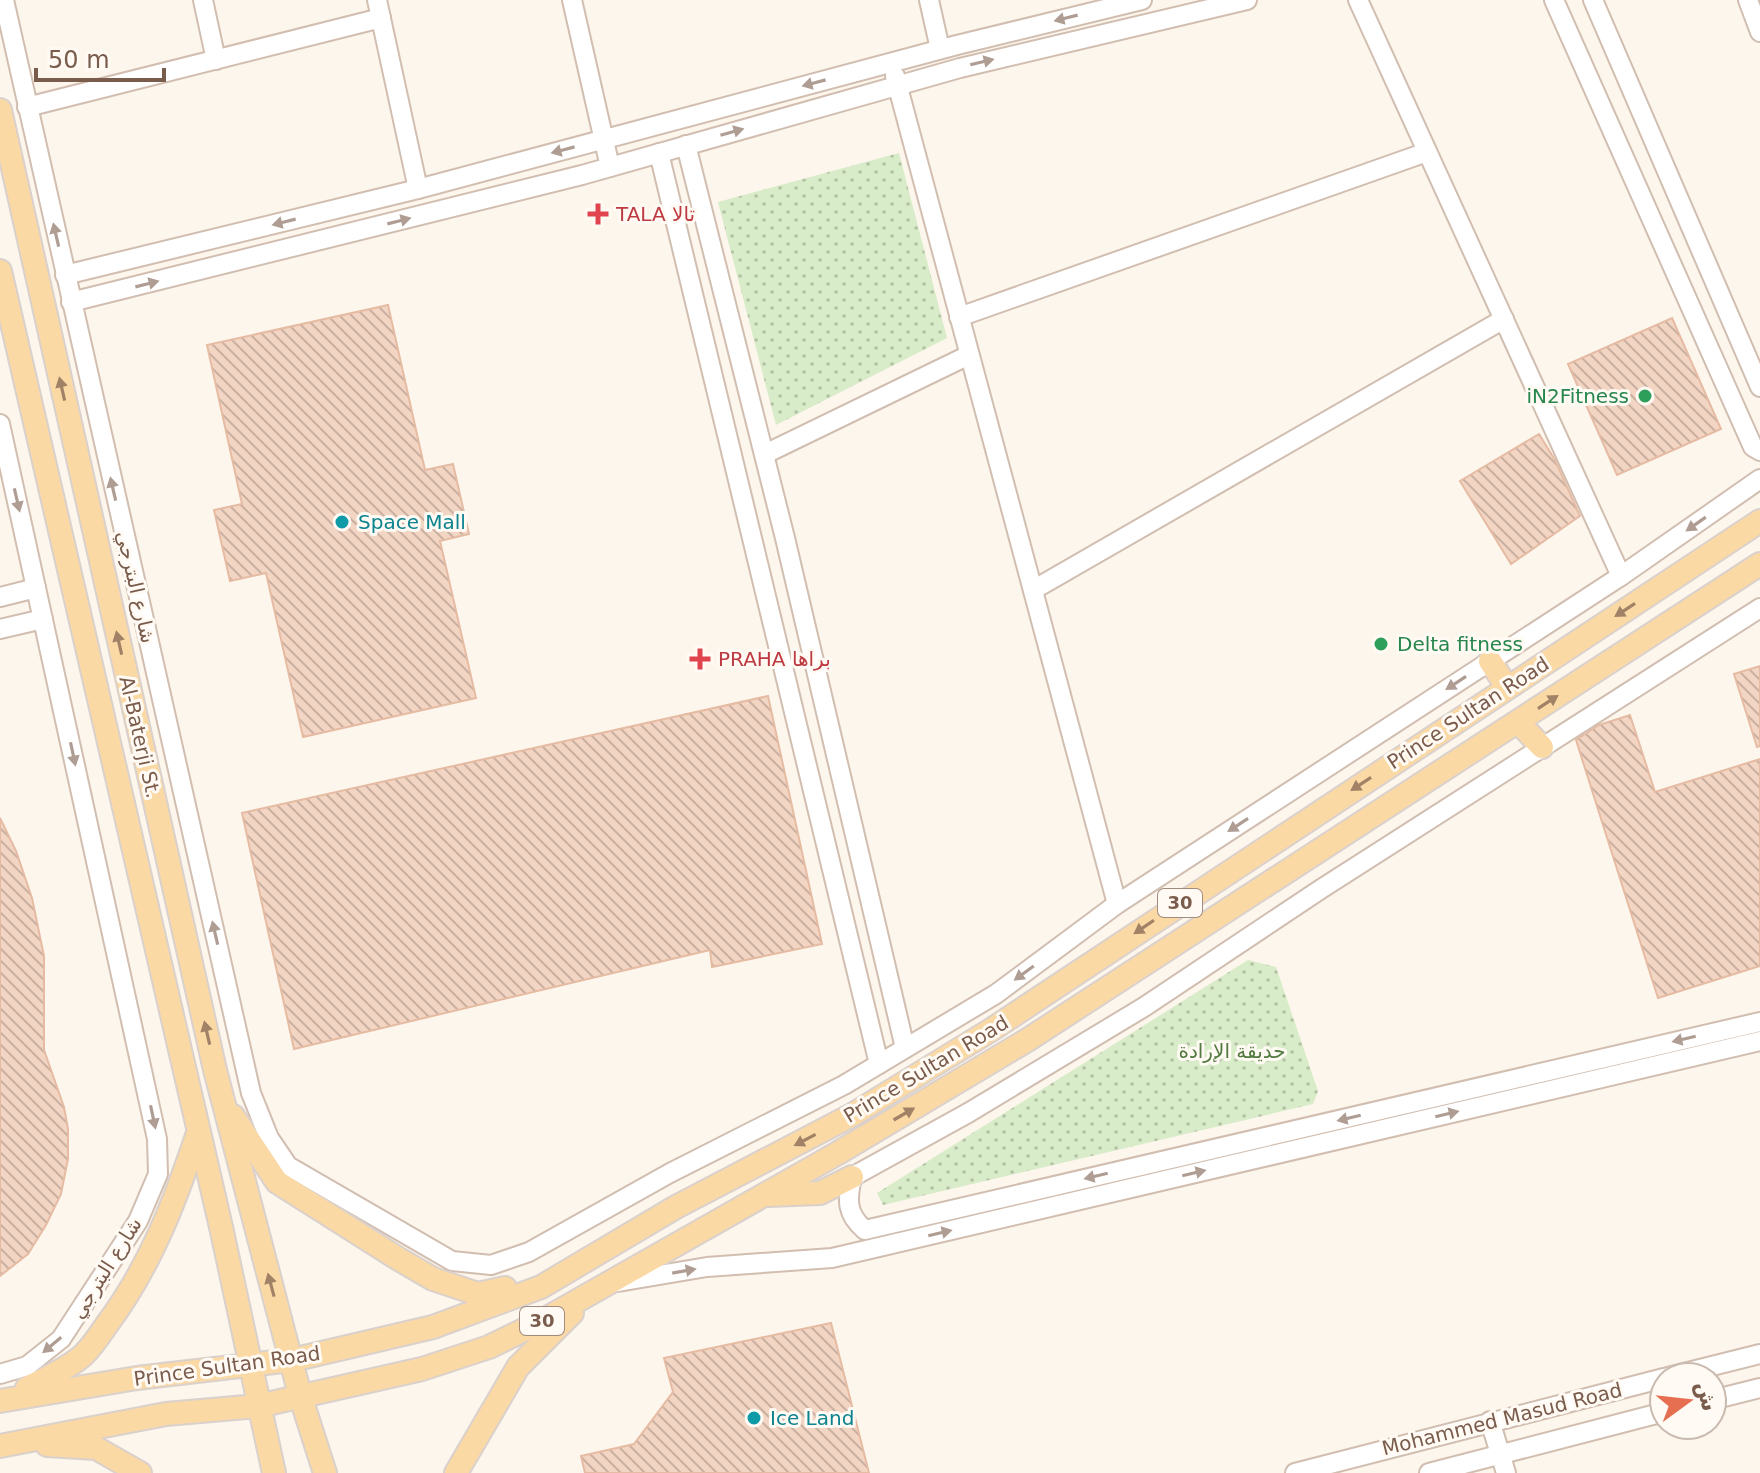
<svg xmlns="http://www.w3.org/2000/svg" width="1760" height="1473" viewBox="0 0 1760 1473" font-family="'DejaVu Sans','Noto Sans Arabic',sans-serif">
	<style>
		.park { fill: url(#park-dots) }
		.building { fill: url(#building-back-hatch); stroke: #e6bba3; stroke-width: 2 }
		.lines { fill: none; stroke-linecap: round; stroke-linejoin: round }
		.minor-casing { stroke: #d1beb0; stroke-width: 22 }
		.major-casing { stroke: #dad1cd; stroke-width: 26 }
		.minor { stroke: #fff; stroke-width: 18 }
		.major { stroke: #fbd9a5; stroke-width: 22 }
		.oneway { fill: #af9d94 }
		.oneway2 { fill: #a18267 }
		.health-dot { fill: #e0444e; stroke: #fffaf3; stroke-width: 3 }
		.leisure-dot { fill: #2e9e5b; stroke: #fffaf3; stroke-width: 3 }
		.culture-dot { fill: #0f9aa8; stroke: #fffaf3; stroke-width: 3 }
		.labels { text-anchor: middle; stroke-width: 6; stroke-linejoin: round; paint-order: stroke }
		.shield { fill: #fffaf3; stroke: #a28b7f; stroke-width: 2 }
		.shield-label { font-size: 18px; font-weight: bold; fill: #7a5c4d }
		.health-label { font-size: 20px; fill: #be3a42; stroke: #fffaf3; text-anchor: start }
		.leisure-label { font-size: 20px; fill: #27864d; stroke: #fffaf3; text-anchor: end }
		.culture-label { font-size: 20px; fill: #0d838f; stroke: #fffaf3; text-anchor: start }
		.street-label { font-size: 20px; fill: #7a5c4d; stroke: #fffaf3 }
		.park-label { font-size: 20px; fill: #537a41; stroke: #fffaf3 }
	</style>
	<defs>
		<pattern id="park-dots" width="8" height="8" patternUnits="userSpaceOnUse" patternTransform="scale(2)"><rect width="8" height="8" fill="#d8ecc9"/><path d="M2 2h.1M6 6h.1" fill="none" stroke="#b4c2a5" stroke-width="1.8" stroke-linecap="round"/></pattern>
		<pattern id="building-back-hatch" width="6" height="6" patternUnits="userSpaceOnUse" patternTransform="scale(2)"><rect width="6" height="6" fill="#f3d5c3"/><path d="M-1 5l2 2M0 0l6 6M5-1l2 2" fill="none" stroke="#cab0a1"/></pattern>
	</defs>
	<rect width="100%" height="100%" fill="#fdf6ec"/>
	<g class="park">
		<polygon points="899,153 947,338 776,425 718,202"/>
		<polygon points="1248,960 1276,967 1318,1091 1313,1104 883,1205 877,1193"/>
	</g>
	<g class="building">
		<polygon points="388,305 425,470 453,464 469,534 440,541 476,698 303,737 266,573 230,581 214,510 242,504 207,345"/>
		<polygon points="1672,318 1721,429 1617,475 1568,364"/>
		<polygon points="1539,434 1555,460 1580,516 1511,564 1460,481"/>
		<polygon points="1760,666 1760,746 1757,747 1734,674"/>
		<polygon points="768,696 822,944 712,967 710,950 294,1049 242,813"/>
		<polygon points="1630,715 1655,792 1760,759 1760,966 1658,998 1576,740 1599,725"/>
		<polygon points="0,818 16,851 32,898 44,956 44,1050 64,1107 68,1129 68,1159 61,1194 46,1225 28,1254 0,1276"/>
		<polygon points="831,1323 869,1473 585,1473 581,1456 634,1444 673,1392 664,1358"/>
	</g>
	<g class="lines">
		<defs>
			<g id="minor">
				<polyline points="4,0 251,1093 269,1138 288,1166 452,1261 491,1265 529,1252 670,1173 844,1085 996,994 1117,904 1621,576 1760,479"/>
				<polyline points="203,0 216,60"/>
				<polyline points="377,0 418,189"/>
				<polyline points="572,0 610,167"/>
				<polyline points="929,0 940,49"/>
				<polyline points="1358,0 1621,576"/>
				<polyline points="1554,0 1753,447 1760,451"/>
				<polyline points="1593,0 1760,387"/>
				<polyline points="1748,0 1760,32"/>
				<polyline points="895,76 1117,904"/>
				<polyline points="27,107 381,18"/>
				<polyline points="686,145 785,538 905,1048"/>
				<polyline points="659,153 879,1064"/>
				<polyline points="65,275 418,189 957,45 1142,0"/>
				<polyline points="71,302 582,175 960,68 1247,0"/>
				<polyline points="959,317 1427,152"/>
				<polyline points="0,424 157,1139 158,1174 138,1221 61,1339 27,1366 0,1374"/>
				<polyline points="765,454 969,355"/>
				<polyline points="1033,590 1504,319"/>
				<polyline points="0,597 36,588"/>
				<path d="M1760,608L1321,889L1144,1007L968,1113L852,1177C847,1200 846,1214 865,1230L1760,1022"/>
				<polyline points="0,629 43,619"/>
				<polyline points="618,1282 707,1267 832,1258 1760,1041"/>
				<polyline points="1668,1377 1760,1354"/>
				<polyline points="1712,1400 1760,1388"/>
				<polyline points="1490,1421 1506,1473"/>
				<polyline points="1295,1473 1664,1378"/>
				<polyline points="1429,1473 1664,1412"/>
			</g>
			<g id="major">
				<polyline points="0,110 215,1070 300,1395 325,1473"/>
				<polyline points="0,271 221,1227 274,1473"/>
				<polyline points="1490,661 1507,687"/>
				<polyline points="1518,722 1542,747"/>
				<polyline points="233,1116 277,1182 397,1258 433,1279 478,1294 505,1288"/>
				<polyline points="769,1195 820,1193 852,1177"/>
				<path d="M27,1388C45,1379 65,1370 81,1357C91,1349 100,1334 108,1323C151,1265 175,1201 198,1133"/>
				<polyline points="0,1401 137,1378 292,1360 433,1327 541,1287 676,1207 852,1115 991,1030 1760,521"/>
				<polyline points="47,1445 96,1448 140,1473"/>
				<polyline points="0,1446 166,1414 258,1406 422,1369 489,1347 540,1322 838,1153 1029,1039 1760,564"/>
				<polyline points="456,1473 518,1367 572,1313"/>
			</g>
		</defs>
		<use href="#minor" class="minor-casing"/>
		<use href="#major" class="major-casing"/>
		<use href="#minor" class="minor"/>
		<use href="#major" class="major"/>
	</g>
	<defs><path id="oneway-solid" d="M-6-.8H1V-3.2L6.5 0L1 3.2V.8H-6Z" transform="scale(2)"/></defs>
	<g class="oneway">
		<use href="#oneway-solid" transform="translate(1066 18) rotate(166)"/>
		<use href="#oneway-solid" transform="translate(982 62) rotate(-13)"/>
		<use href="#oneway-solid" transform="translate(814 83) rotate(165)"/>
		<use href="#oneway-solid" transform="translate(732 132) rotate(-16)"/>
		<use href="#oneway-solid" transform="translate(563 150) rotate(165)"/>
		<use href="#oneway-solid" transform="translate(399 221) rotate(-14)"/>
		<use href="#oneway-solid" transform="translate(284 222) rotate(166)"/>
		<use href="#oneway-solid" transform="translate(56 235) rotate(-103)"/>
		<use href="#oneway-solid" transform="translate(147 284) rotate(-14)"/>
		<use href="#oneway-solid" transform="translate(113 489) rotate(-103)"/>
		<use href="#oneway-solid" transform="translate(17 500) rotate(77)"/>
		<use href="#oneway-solid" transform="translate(1696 524) rotate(145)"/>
		<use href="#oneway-solid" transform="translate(1456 683) rotate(147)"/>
		<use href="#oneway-solid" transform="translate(73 754) rotate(78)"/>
		<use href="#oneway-solid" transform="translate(1238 825) rotate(147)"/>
		<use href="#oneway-solid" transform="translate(215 933) rotate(-103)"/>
		<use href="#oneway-solid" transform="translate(1024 973) rotate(144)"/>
		<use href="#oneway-solid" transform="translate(1684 1039) rotate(167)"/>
		<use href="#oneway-solid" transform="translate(1447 1114) rotate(-13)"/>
		<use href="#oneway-solid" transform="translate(153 1117) rotate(78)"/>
		<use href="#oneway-solid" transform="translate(1349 1118) rotate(167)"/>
		<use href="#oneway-solid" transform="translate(1194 1173) rotate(-13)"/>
		<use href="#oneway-solid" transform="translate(1096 1176) rotate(167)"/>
		<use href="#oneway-solid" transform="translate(940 1233) rotate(-13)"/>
		<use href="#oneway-solid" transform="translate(684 1271) rotate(-10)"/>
		<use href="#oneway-solid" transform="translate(52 1345) rotate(140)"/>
	</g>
	<g class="oneway2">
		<use href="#oneway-solid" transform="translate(62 389) rotate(-103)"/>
		<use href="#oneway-solid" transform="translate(1625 610) rotate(147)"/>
		<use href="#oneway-solid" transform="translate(119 643) rotate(-103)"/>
		<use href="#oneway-solid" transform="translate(1548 702) rotate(-33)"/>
		<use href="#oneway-solid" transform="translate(1361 784) rotate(147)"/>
		<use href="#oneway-solid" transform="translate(1144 927) rotate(146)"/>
		<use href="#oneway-solid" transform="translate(207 1033) rotate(-103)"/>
		<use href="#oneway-solid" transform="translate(904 1114) rotate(-30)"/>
		<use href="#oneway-solid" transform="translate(805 1140) rotate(152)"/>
		<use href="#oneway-solid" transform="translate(271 1285) rotate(-105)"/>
	</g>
	<g class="health-dot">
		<path d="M594 202h8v8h8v8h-8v8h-8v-8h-8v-8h8z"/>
		<path d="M696 647h8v8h8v8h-8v8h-8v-8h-8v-8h8z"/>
	</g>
	<g class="leisure-dot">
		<circle cx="1645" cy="396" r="8"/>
		<circle cx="1381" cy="644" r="8"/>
	</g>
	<g class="culture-dot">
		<circle cx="342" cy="522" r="8"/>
		<circle cx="754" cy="1418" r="8"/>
	</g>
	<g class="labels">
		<g class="shield">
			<rect x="1158" y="889" width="44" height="28" rx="6"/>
			<rect x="520" y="1307" width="44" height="28" rx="6"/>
		</g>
		<g class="shield-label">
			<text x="1180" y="909">30</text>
			<text x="542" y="1327">30</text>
		</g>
		<g class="health-label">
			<text x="616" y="221">TALA تالا</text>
			<text x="718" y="666">PRAHA براها</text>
		</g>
		<g class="leisure-label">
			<text x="1629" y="403">iN2Fitness</text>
			<text x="1397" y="651" text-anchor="start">Delta fitness</text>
		</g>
		<g class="culture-label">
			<text x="358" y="529">Space Mall</text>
			<text x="770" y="1425">Ice Land</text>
		</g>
		<g class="street-label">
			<text transform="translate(136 587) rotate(77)" y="7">شارع البترجي</text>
			<text transform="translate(1468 713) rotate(-33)" y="7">Prince Sultan Road</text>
			<text transform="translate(140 737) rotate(77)" y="7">Al-Baterji St.</text>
			<text transform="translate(926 1069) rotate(-31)" y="7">Prince Sultan Road</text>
			<text transform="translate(106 1268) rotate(-58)" y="7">شارع البترجي</text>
			<text transform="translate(227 1366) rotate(-8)" y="7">Prince Sultan Road</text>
			<text transform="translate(1502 1419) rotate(-14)" y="7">Mohammed Masud Road</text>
		</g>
		<g class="park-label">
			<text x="1232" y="1058">حديقة الإرادة</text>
		</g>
	</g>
	<g transform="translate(1688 1401) rotate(75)"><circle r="38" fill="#fffaf3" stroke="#cabbb1" stroke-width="2"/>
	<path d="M0-6L14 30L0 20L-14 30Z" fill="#e76f51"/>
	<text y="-12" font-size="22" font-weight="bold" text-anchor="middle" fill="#7a5c4d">ش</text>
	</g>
	<path d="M36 68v12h128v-12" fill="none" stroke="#7a5c4d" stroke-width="4"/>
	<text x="48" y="68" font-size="24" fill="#7a5c4d" stroke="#fffaf3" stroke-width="6" paint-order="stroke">50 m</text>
</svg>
